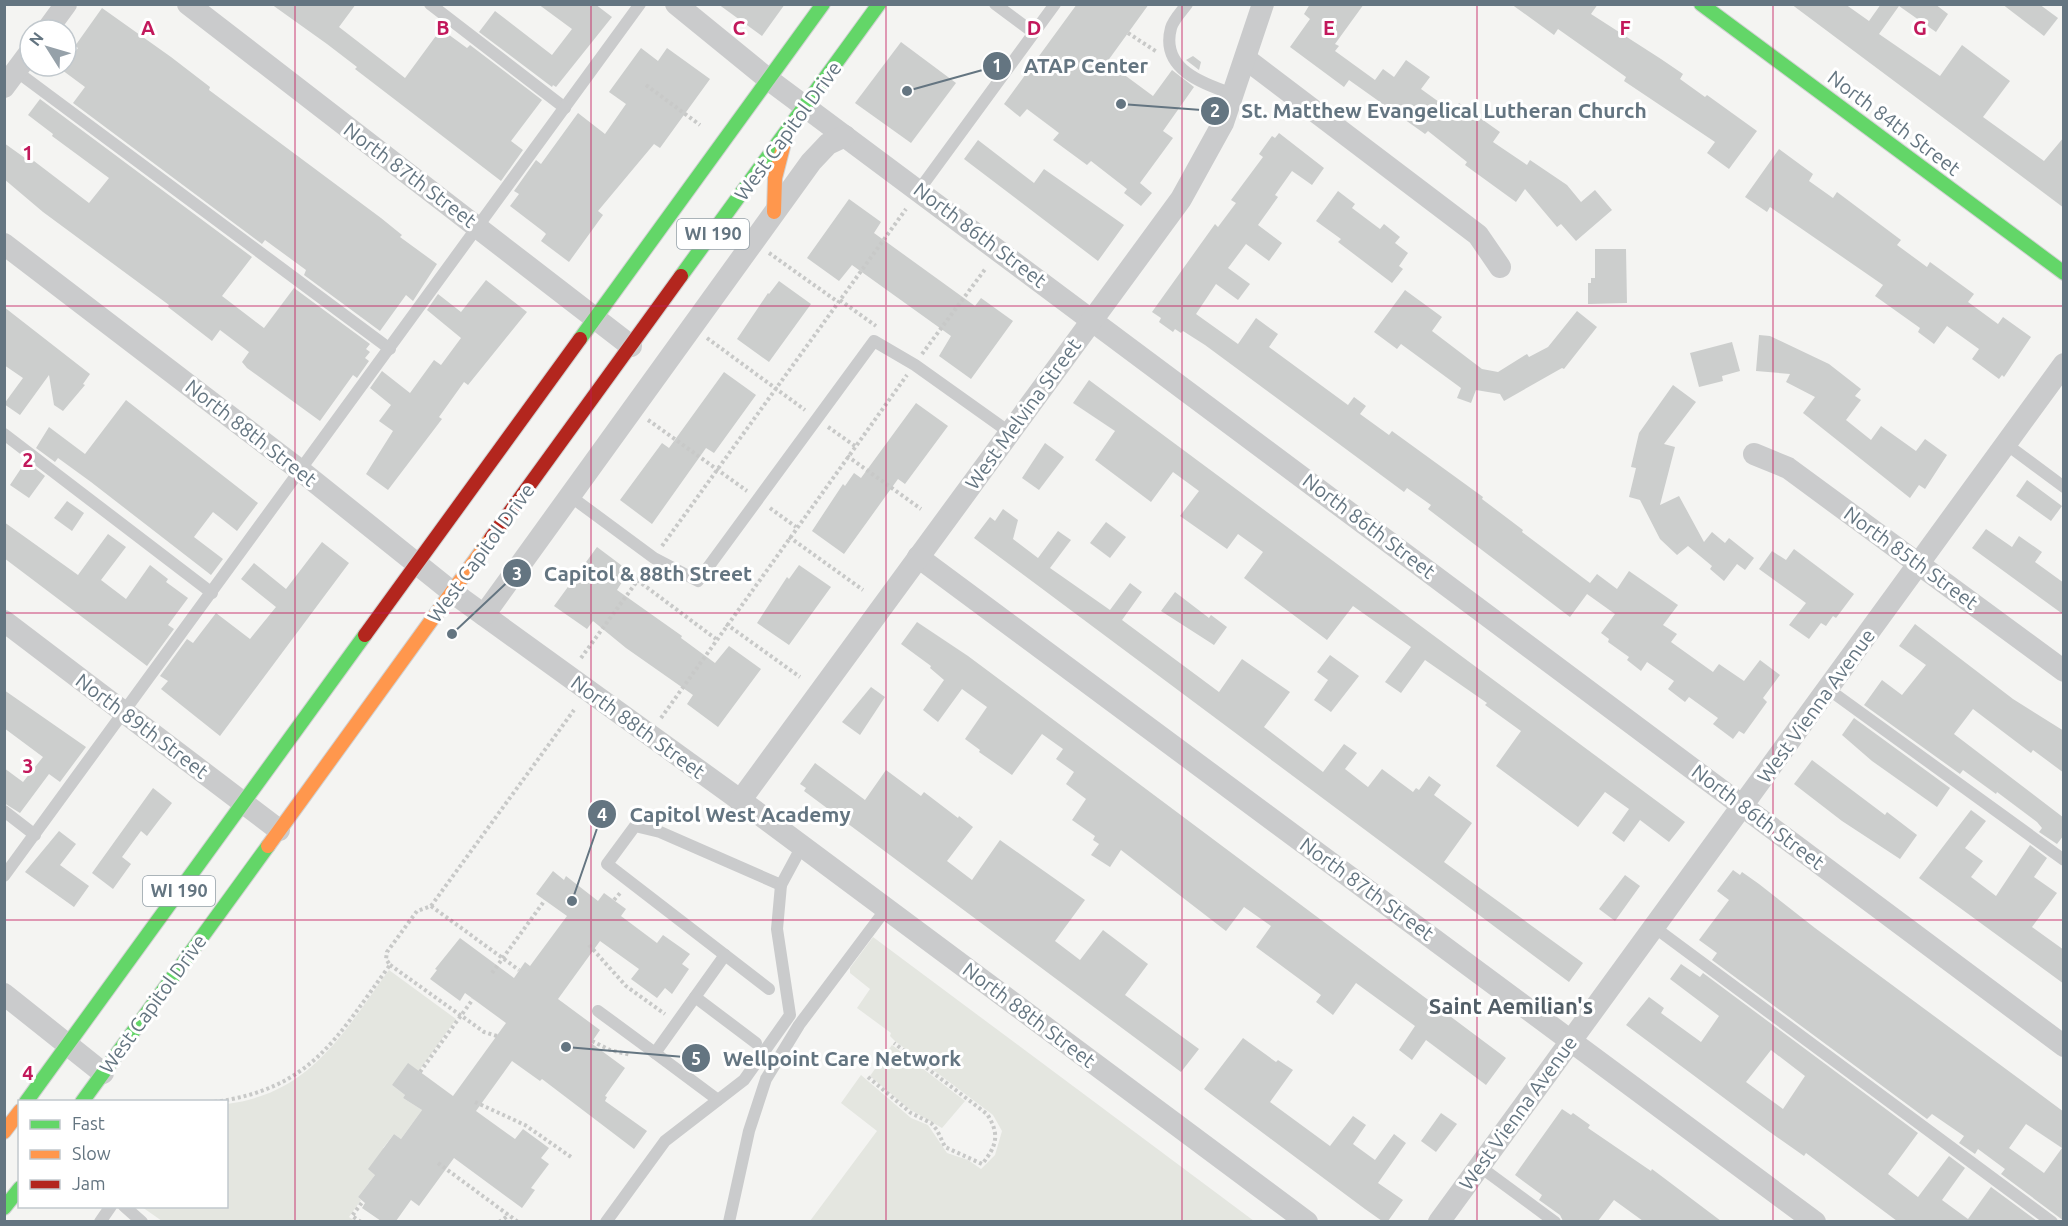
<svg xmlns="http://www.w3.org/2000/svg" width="2068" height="1226" viewBox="0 0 2068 1226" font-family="Ubuntu,sans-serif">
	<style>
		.green { fill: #e4e6e0 }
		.building { fill: #cccecd; fill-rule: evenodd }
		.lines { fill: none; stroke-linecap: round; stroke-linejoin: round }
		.fast-casing { stroke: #d0d1d2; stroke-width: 16 }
		.slow-casing { stroke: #d0d1d2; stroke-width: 16 }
		.jam-casing { stroke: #d0d1d2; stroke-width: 16 }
		.path { stroke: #c8c9c8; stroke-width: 4; stroke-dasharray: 3 3; stroke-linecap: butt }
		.lane { stroke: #cacbcc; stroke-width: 12 }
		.street { stroke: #cacbcc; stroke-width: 22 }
		.fast { stroke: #63d668; stroke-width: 14 }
		.slow { stroke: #ff974d; stroke-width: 14 }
		.jam { stroke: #b3261e; stroke-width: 14 }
		.grid { fill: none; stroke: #c2185b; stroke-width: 1.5; stroke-opacity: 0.55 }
		.labels { text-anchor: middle; stroke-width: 6; stroke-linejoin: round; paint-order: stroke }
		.shield { fill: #fff; stroke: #929ea7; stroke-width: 1.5 }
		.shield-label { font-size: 18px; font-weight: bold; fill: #647581 }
		.street-label { font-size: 20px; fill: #647581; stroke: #fff }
		.quarter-label { font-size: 22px; font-weight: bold; fill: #525e67; stroke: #fff }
		.grid-label { font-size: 20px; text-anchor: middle; font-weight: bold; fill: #c2185b; stroke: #fff; stroke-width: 6; stroke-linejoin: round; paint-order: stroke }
		.leader { fill: none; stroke: #647581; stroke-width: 2 }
		.callout-dot { fill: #647581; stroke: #fff; stroke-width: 2 }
		.mark-label { font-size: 18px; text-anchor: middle; font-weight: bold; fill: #fff }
		.callout-label { font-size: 21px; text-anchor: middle; font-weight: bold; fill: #647581; stroke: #fff; stroke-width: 6; stroke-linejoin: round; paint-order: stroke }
	</style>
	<rect width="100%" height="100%" fill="#f4f4f2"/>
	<g class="green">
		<polygon points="873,937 1254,1221 810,1221 877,1131 841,1103 861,1075 911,1118 928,1125 947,1153 968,1160 981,1169 995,1155 1002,1131 993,1115 895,1041 890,1036 891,1033 857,1008 870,989 850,973 850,968"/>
		<path d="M389,970L456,1019L419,1071L392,1085L405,1095L403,1098L422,1110L401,1139L394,1134L383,1148L391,1154L358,1197L361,1200L349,1217L355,1221H162L142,1207L226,1206L227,1104C311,1093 343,1033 389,970Z"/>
		<polygon points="892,1045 965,1101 942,1128 909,1109 870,1076"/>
	</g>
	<g class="building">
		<polygon points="271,4 356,4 339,27 405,78 441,29 467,48 470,45 542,100 511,141 523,150 501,181 355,69 357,67 327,44"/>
		<polygon points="538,4 595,4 612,17 556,87 553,85 552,87 479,32 495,11 552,55 572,29"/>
		<polygon points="718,4 785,4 762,36"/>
		<polygon points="1077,4 1149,4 1107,62 1153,96 1172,70 1194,87 1163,131 1173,138 1140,183 1152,193 1141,206 1124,193 1127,189 1091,161 1087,165 1053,140 1059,133 1027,109 1020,117 1004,104"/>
		<polygon points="1310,4 1364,4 1335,44 1339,46 1335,51 1375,80 1383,69 1394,77 1406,60 1430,77 1421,89 1453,112 1459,103 1500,132 1493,142 1527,165 1530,160 1567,185 1581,202 1595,190 1612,210 1576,241 1561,224 1557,227 1525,189 1516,202 1465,165 1467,162 1428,131 1425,134 1349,80 1344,87 1290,47 1310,19 1304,14"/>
		<polygon points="1511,4 1598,4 1591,14 1661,59 1683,74 1680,79 1705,97 1707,95 1757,131 1729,169 1707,153 1715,142 1624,81 1626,77 1558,29 1554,35"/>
		<polygon points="1791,4 1845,4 1869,21 1881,4 1935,4 1948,14 1936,32 1899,6 1879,34 1940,76 1962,45 2010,81 1983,117 2044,161 2064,137 2064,208"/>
		<polygon points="2002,4 2039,4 2058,18 2044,36"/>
		<polygon points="102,8 171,57 210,87 209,90 381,218 402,235 400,237 437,264 413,301 406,295 380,331 304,275 306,270 265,240 262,244 73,103 85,87 62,70 78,48 75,46"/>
		<polygon points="901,42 956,83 911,143 855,103"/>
		<polygon points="641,48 658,61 667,48 710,79 660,148 654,144 598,211 603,215 569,262 541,241 546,234 544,232 510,206 519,194 514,191 536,160 541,164 578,113 605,134 626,104 609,92"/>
		<polygon points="1193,56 1201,62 1199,70 1186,60"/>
		<polygon points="40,99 252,257 222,296 264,328 294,288 370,344 366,349 370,352 365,358 369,361 357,378 353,375 320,421 247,368 242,362 249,352 220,330 212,341 168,307 169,305 43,212 4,179 4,143 32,163 34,161 89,203 109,178 52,136 53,134 28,115"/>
		<polygon points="1279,133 1324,168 1312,185 1292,171 1275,195 1278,197 1258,225 1282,243 1269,261 1246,244 1228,268 1250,284 1238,300 1216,284 1196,314 1238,344 1256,318 1278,334 1269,347 1348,405 1354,397 1366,406 1360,414 1389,435 1392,431 1483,497 1482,499 1523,530 1522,532 1590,583 1597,574 1617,589 1629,571 1678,605 1663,625 1677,634 1671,642 1713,672 1719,664 1744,681 1760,660 1780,675 1763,698 1767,702 1744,734 1739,731 1733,739 1713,724 1718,718 1689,697 1685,702 1668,689 1674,681 1647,662 1641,671 1627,660 1629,657 1608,642 1609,639 1601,633 1615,614 1587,594 1570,617 1428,509 1431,505 1407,488 1404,492 1205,345 1183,331 1181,333 1175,329 1173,332 1159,322 1161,318 1152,312 1215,224 1218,227 1236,203 1231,200 1263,157 1259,154 1272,136 1275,138"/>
		<polygon points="978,140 1034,183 1044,169 1124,225 1098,261 964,159"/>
		<polygon points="1779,149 1813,174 1809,181 1833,198 1837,192 1901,240 1897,245 1927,267 1930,262 1974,294 1968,302 1998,324 2003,317 2031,337 2004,377 2002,375 1999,379 1972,359 1979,349 1947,326 1934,344 1918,332 1920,328 1875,296 1883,285 1770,207 1767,212 1745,197"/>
		<polygon points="1338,191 1355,204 1352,208 1380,229 1384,224 1400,237 1395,243 1408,253 1399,266 1403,269 1392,283 1338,242 1341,239 1316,221"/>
		<polygon points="849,199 881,222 874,233 975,306 981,298 1013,321 971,379 939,356 951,336 852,265 839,281 807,258"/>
		<polygon points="1595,249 1626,249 1627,303 1588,304 1588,283 1591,283 1591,278 1595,278"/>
		<polygon points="486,280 527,312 468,385 464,382 439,417 442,419 388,490 366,474 393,431 379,421 391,405 370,388 382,371 410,393 434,360 441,365 461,338 427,310 438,294 461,312"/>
		<polygon points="779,281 811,304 769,362 737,339 768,293 769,294"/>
		<polygon points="1405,290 1442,317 1432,331 1482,369 1498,372 1527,354 1529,357 1548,347 1577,311 1597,327 1564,369 1562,368 1504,401 1500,394 1476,390 1471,403 1457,398 1461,388 1401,344 1397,349 1374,332"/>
		<polygon points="4,307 90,374 83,384 85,385 63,411 54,405 49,375 20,415 4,404 23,378 4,365"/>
		<polygon points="1759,335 1770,336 1829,364 1861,389 1855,396 1861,400 1846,420 1871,440 1881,426 1916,451 1925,439 1947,455 1925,489 1919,485 1910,498 1803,413 1815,397 1786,382 1790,374 1756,371"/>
		<polygon points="1732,342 1740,371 1722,376 1723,381 1699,387 1690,353"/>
		<polygon points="724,372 756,395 714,453 706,448 652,524 620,500 662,443 669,448"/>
		<polygon points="1089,380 1685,822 1669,842 1640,820 1624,842 1612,833 1629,809 1605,792 1578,827 1496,766 1521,731 1485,705 1487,703 1425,660 1401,693 1385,682 1411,647 1353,606 1327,640 1244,578 1263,552 1238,534 1227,549 1180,516 1199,491 1173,472 1151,502 1095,460 1115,431 1073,403"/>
		<polygon points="1673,385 1696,402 1664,444 1675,447 1660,505 1679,496 1704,542 1712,532 1725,543 1729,538 1754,558 1745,570 1737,564 1724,581 1710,569 1712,566 1688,546 1677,555 1660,539 1640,500 1629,497 1636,468 1631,467 1639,433"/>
		<polygon points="126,400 258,503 237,531 213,512 194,537 223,559 211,575 91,482 58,458 55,462 36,448 49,427 85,454"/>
		<polygon points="916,403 948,426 905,484 898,479 844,554 812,531 843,484 845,486 854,473 861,478"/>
		<polygon points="1045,443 1064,457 1039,490 1022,478"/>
		<polygon points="26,461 45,476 29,498 10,485"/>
		<polygon points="2027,480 2062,506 2051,521 2016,496"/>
		<polygon points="67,501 84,513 72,531 54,518"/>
		<polygon points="1003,509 1018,520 1013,539 1038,558 1058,531 1071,540 1050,568 1110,610 1130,583 1142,592 1122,620 1219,692 1242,659 1290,692 1264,727 1323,772 1344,744 1357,753 1345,769 1368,787 1382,769 1413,792 1416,788 1419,790 1429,776 1441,785 1434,795 1472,823 1444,862 1583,963 1569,982 974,538 990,517 995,521"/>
		<polygon points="4,522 78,575 108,534 126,547 101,580 126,599 150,565 168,579 166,582 188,598 168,625 174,629 147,666 4,558"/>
		<polygon points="1106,522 1126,537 1110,558 1090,543"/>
		<polygon points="1986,529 2012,547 2019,536 2042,552 2035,562 2064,583 2064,615 1972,548"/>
		<polygon points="322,542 349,563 220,736 161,689 168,681 160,676 187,639 193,643 216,613 250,639 276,607 241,579 254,563 286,589"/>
		<polygon points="597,547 629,571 617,590 682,636 681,638 715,663 729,646 761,669 718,727 687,704 693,695 626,648 593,621 587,629 554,606"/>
		<polygon points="1794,549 1854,594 1836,618 1833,616 1826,626 1821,623 1809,639 1789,625 1806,603 1759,569 1772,551 1786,560"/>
		<polygon points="799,565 831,587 789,645 757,623 787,577 789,579"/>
		<polygon points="1175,592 1209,618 1211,615 1227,627 1214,645 1161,611"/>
		<polygon points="917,622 968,656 1506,1058 1486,1085 1426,1040 1412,1060 1399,1050 1415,1026 1356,983 1333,1015 1316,1002 1321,995 1256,947 1271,926 1244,907 1226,931 1121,850 1110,867 1091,855 1099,844 1093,840 1095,836 1072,820 1086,799 1066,784 1074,772 1056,759 1063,749 1042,734 1012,775 979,752 980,750 965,739 987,707 962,689 938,722 923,710 944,680 930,668 931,666 901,644"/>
		<polygon points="1915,624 2013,699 2064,731 2064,773 2033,750 2031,753 1973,709 1954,734 2064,818 2064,835 2057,844 2039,832 2042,828 2037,822 1997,792 1996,794 1963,770 1960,774 1864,705 1882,680 1902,695 1926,665 1899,646"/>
		<polygon points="1330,655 1359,676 1331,712 1314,700 1328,680 1317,672"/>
		<polygon points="871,687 885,697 860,735 842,722"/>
		<polygon points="4,690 86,747 60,782 49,774 20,813 4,803 4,768 23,782 43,757 4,728"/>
		<polygon points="1854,718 1950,788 1937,807 1872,761 1842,735"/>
		<polygon points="1812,760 1885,815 1887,812 1917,835 1900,859 1842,821 1794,784"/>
		<polygon points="815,763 865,800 886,770 921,796 924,792 958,818 959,816 973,827 947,861 972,880 1000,840 1085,900 1055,941 1080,960 1103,930 1148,964 1125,995 1199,1049 1181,1072 804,791 806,788 800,784"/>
		<polygon points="153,788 172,803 147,836 141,831 122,857 131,864 113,889 92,873"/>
		<polygon points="1971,810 1986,821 1965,848 1983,861 1971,877 1996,896 2030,845 2047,858 2034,877 2057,893 2032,927 2064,950 2064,984 1919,878"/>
		<polygon points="59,831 76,844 60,865 89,886 74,907 25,872"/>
		<path d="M1733,870L1740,875L1742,872L1759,884L1815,928L2064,1112V1221L2001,1174L2005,1169L1978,1149L1975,1154L1959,1143L1964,1136L1932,1114L1927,1119L1712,960L1717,953L1699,940L1729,900L1717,891ZM2026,1124L2062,1148L2044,1173L2009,1148Z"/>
		<polygon points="553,871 564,880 566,876 598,901 604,893 626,909 621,916 657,943 663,935 690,954 682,964 689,969 672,994 665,988 657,998 631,979 639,969 600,941 558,999 600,1030 591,1043 625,1068 605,1096 607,1097 605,1101 647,1131 634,1149 542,1079 540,1081 512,1061 476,1111 515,1139 523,1129 549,1148 541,1158 549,1164 531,1188 535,1190 522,1208 454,1158 419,1206 411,1200 396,1221 381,1221 362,1208 365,1203 358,1197 375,1175 368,1169 394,1134 401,1139 422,1110 403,1098 405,1095 392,1085 408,1063 453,1096 506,1023 465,993 460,1001 430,979 437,970 435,969 460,938 514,978 525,962 530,966 567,916 536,894"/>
		<polygon points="1625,875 1640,886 1615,921 1599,909"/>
		<path d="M1681,964L1700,977L1703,973L1918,1133L1888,1174L1918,1197L1949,1156L1965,1168L1942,1200L1968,1219L1991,1187L2037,1221H1897L1806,1153L1804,1156L1767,1130L1626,1025L1649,997L1664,1008L1661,1013L1701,1042L1719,1016L1670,979ZM1771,1050L1805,1076L1783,1109L1746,1082Z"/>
		<polygon points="1243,1038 1276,1062 1278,1060 1293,1070 1270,1102 1330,1146 1353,1116 1366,1125 1353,1144 1375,1160 1394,1134 1406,1143 1378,1183 1403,1200 1388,1221 1382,1221 1365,1209 1204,1089"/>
		<polygon points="1562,1109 1571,1115 1573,1113 1590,1125 1588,1128 1651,1171 1652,1169 1721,1221 1643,1221 1614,1200 1598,1221 1563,1221 1560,1215 1539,1200 1542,1195 1515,1175"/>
		<polygon points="1441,1113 1457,1124 1436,1152 1421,1141"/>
	</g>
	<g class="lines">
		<defs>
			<g id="fast">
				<polyline points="1701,4 2064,273"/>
				<polyline points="681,276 879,4"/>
				<polyline points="580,339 823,4"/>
				<polyline points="26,1102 365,635"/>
				<polyline points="82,1102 268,846"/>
				<polyline points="4,1208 20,1188"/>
			</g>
			<g id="slow">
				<polyline points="774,212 775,178 784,143"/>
				<polyline points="268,846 491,538"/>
				<polyline points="4,1132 20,1111"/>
			</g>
			<g id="jam">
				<polyline points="491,538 681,276"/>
				<polyline points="365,635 580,339"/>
			</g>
		</defs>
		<use href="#fast" class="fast-casing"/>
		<use href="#slow" class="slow-casing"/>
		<use href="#jam" class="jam-casing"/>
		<g class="path">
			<polyline points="1128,33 1157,52"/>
			<polyline points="646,85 700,125"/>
			<polyline points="769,253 838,302"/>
			<polyline points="840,300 876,326"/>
			<polyline points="707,338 805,410"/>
			<polyline points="922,354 986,268"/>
			<polyline points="648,420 747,491"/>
			<polyline points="828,427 855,446"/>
			<polyline points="847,456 921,509"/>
			<polyline points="770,508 796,527"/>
			<polyline points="789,537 863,590"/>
			<polyline points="662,546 906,209"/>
			<polyline points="637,580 716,639"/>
			<polyline points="726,624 800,677"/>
			<polyline points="581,658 646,569"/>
			<polyline points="661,718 907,375"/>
			<polyline points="614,900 621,892"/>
			<polyline points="431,906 519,970"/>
			<polyline points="589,945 626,986 665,1014"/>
			<polyline points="390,965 484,1032 497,1036"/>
			<polyline points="492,973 545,900"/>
			<polyline points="592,1041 610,1050 631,1055"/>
			<polyline points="420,1072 473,999"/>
			<path d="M868,1077L911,1113L931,1123L937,1130L945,1147L982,1164C997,1146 1000,1134 987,1114L894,1043"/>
			<path d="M214,1102C312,1089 336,1038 390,965L386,959L387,952L417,911L431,906L574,710"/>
			<polyline points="475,1102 525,1125 571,1157"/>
			<polyline points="438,1163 518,1222"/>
			<polyline points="361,1222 352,1216 363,1201"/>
			<polyline points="499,1222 509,1215"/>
		</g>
		<g class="lane">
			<polyline points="430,4 565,108"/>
			<polyline points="995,4 1034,33"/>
			<path d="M1187,4C1182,11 1173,20 1171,28C1160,69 1203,84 1233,94"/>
			<polyline points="16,71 390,349"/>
			<polyline points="919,190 1055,4"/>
			<polyline points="4,434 212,593"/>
			<polyline points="2006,444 2064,487"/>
			<polyline points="570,496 654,558 698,581 874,341 915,365 1009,432"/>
			<polyline points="1828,689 2064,860"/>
			<polyline points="4,811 35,835"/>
			<polyline points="4,876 640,4"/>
			<polyline points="1654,927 2052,1222"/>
			<polyline points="769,989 607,864 635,826 660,832 781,885"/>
			<polyline points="695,997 756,1043"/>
			<polyline points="598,1011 655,1053"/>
			<polyline points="718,1100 655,1053 725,955"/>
			<polyline points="1479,1166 1555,1222"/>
			<polyline points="124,1206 142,1222"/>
			<polyline points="100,1222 111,1206"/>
			<polyline points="606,1222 665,1141 744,1080 790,1015 777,929 781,885 802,846"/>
			<polyline points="729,1222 749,1131 766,1079 799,1025 886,909"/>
		</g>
		<g class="street">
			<polyline points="188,4 631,346"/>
			<polyline points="676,4 768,79 2064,1046"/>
			<polyline points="47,30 66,4"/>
			<polyline points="1246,59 1478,235 1500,267"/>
			<polyline points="4,87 30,52"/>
			<polyline points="4,244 301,471 452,592 755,811 1307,1222"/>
			<polyline points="1754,454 1788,468 2064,671"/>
			<polyline points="918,557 1815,1222"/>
			<polyline points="484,615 811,162 828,144 845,136"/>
			<polyline points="4,621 279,830"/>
			<polyline points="740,801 1181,199 1223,123 1263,4"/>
			<polyline points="4,994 103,1073"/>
			<polyline points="1439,1222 2064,364"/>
		</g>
		<use href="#fast" class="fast"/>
		<use href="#slow" class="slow"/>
		<use href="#jam" class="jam"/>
	</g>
	<path class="grid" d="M295,4V1222M591,4V1222M886,4V1222M1182,4V1222M1477,4V1222M1773,4V1222M4,306H2064M4,613H2064M4,920H2064"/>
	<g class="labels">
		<g class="shield">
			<rect x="677" y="219" width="72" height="30" rx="4.5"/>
			<rect x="143" y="876" width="72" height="30" rx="4.5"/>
		</g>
		<g class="shield-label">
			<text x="713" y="240">WI 190</text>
			<text x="179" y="897">WI 190</text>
		</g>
		<g class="street-label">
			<text transform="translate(1894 123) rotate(37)" y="7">North 84th Street</text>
			<text transform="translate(788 131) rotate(-54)" y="7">West Capitol Drive</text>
			<text transform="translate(410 175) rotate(37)" y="7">North 87th Street</text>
			<text transform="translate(980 235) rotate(37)" y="7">North 86th Street</text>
			<text transform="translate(1023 414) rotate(-54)" y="7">West Melvina Street</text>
			<text transform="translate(251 433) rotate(38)" y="7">North 88th Street</text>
			<text transform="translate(1369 526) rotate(37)" y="7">North 86th Street</text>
			<text transform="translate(481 553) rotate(-54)" y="7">West Capitol Drive</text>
			<text transform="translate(1911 558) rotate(36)" y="7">North 85th Street</text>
			<text transform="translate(1816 706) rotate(-54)" y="7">West Vienna Avenue</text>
			<text transform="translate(142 726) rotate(37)" y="7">North 89th Street</text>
			<text transform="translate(638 727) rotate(36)" y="7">North 88th Street</text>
			<text transform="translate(1758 817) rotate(37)" y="7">North 86th Street</text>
			<text transform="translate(1367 889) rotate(36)" y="7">North 87th Street</text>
			<text transform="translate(153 1004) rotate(-54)" y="7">West Capitol Drive</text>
			<text transform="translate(1029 1015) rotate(37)" y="7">North 88th Street</text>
			<text transform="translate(1518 1113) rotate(-54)" y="7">West Vienna Avenue</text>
		</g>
		<g class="quarter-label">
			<text x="1511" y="1014">Saint Aemilian's</text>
		</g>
	</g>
	<g class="grid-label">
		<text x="148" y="35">A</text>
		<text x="443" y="35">B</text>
		<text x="739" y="35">C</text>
		<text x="1034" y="35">D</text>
		<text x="1329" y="35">E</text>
		<text x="1625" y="35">F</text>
		<text x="1920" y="35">G</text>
		<text x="28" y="160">1</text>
		<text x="28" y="467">2</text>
		<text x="28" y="773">3</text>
		<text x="28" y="1080">4</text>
	</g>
	<path class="leader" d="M907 91L997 66M1121 104L1215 111M452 634L517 573M572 901L602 814M566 1047L696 1058"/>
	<g class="callout-dot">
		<circle cx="907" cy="91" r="6"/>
		<circle cx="1121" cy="104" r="6"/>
		<circle cx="452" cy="634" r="6"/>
		<circle cx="572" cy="901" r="6"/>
		<circle cx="566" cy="1047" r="6"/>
		<circle cx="997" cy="66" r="15"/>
		<circle cx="1215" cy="111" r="15"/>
		<circle cx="517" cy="573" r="15"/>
		<circle cx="602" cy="814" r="15"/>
		<circle cx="696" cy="1058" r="15"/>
	</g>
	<g class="mark-label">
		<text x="997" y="72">1</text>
		<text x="1215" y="117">2</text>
		<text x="517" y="580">3</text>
		<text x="602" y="821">4</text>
		<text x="696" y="1065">5</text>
	</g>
	<g class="callout-label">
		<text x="1086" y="73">ATAP Center</text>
		<text x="1444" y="118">St. Matthew Evangelical Lutheran Church</text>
		<text x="648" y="581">Capitol &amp; 88th Street</text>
		<text x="740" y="822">Capitol West Academy</text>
		<text x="842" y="1066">Wellpoint Care Network</text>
	</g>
	<rect width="2068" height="1226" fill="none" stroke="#647581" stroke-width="12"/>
	<rect x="18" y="1100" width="210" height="108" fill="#ffffff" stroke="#c1c8cd" stroke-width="1.5"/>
	<rect x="30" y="1120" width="30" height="9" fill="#63d668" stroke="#c1c8cd" stroke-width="1.5"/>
	<text x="72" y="1130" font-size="18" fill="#647581">Fast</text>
	<rect x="30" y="1150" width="30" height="9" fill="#ff974d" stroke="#c1c8cd" stroke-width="1.5"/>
	<text x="72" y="1160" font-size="18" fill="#647581">Slow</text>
	<rect x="30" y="1180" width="30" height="9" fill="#b3261e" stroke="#c1c8cd" stroke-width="1.5"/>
	<text x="72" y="1190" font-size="18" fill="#647581">Jam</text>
	<g transform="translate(48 48) rotate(307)"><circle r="28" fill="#ffffff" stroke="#c1c8cd" stroke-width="1.5"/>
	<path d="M0-4.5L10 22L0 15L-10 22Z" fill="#96a1a9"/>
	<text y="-9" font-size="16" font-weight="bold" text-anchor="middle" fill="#647581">N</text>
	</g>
</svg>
